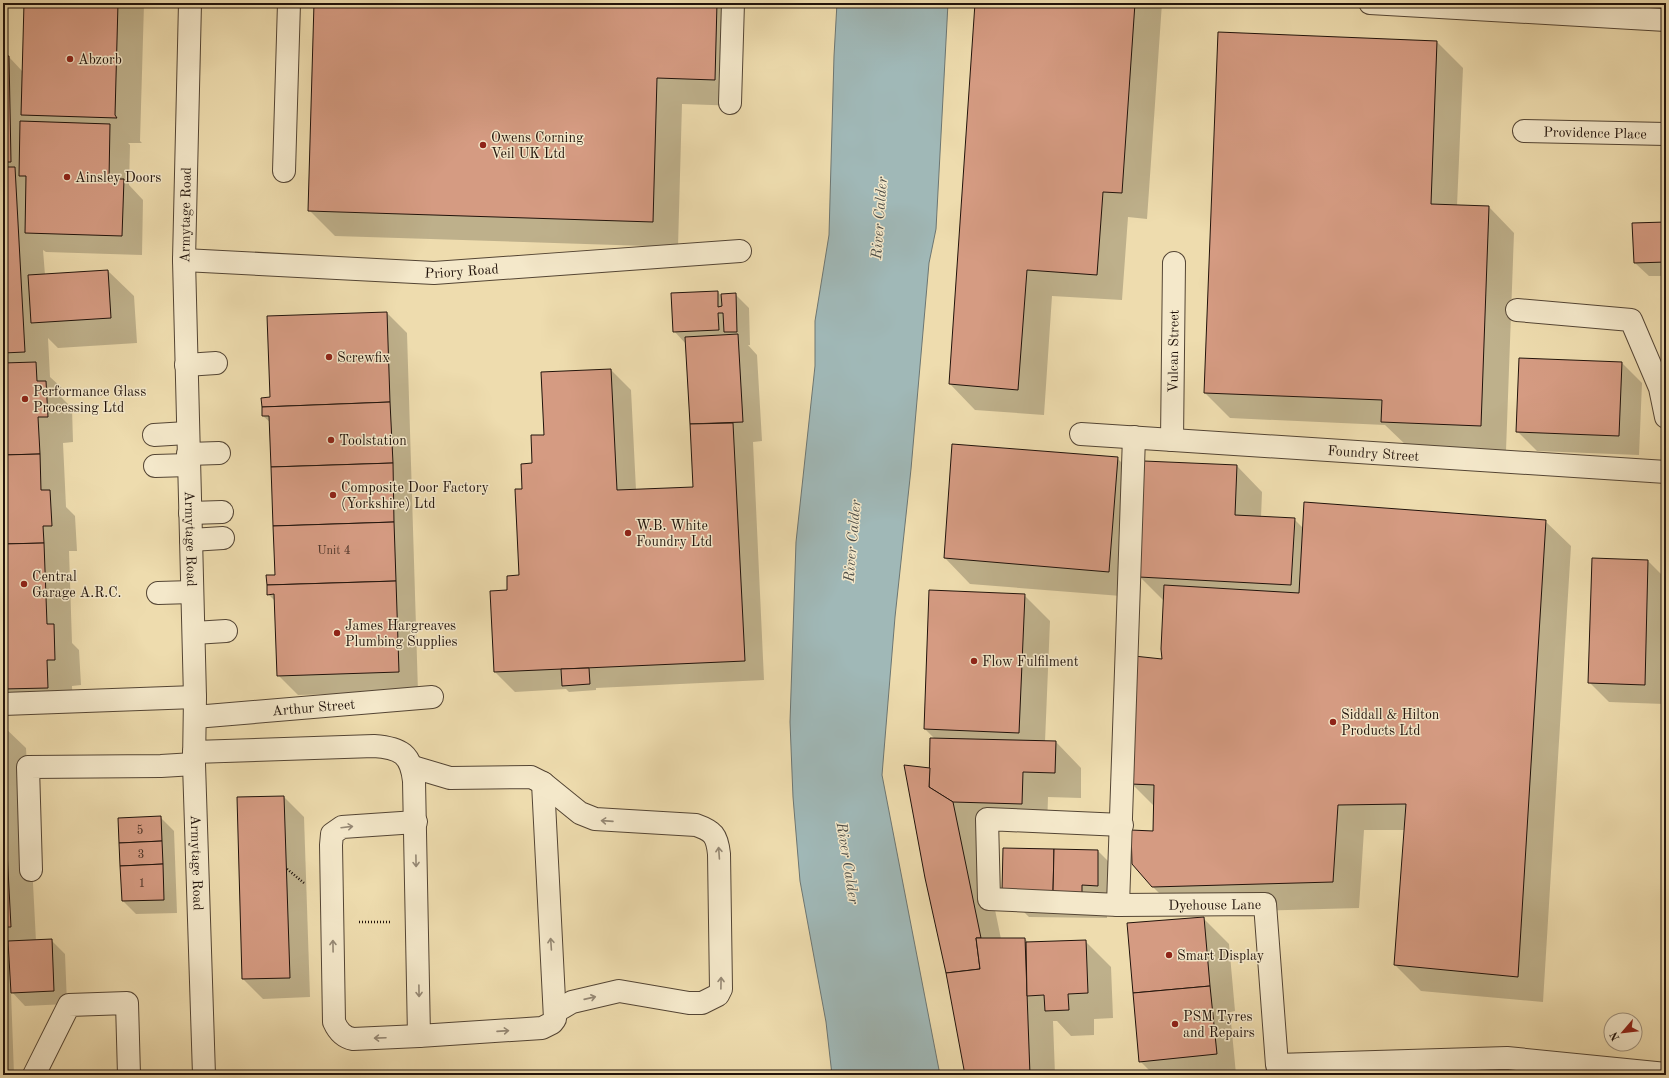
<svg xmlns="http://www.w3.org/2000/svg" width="1669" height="1078" viewBox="0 0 1669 1078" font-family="'Old Standard TT',serif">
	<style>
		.water { fill: #a0b8b7; stroke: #6d7672 }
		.shadow { fill: #0003 }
		.building { fill: #d59b82; stroke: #21130b }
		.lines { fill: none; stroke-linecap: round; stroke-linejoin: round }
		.minor-casing { stroke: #544534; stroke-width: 24 }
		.path { stroke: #21130b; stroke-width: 2.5; stroke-dasharray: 1 2; stroke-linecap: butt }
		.minor { stroke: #f4e8ca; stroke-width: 22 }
		.oneway { stroke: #958874 }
		.poi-dot { fill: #8f2418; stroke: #f4e8ca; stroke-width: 1.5 }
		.labels { text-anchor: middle; stroke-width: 3; stroke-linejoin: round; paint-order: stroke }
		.number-label { font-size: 12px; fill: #4e3529 }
		.poi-label { font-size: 14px; fill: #21130b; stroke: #f4e8ca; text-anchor: start }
		.street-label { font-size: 14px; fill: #21130b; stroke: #f4e8ca }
		.water-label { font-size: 15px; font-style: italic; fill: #4d4d47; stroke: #f4e8ca }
	</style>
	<rect width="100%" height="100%" fill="#eedcae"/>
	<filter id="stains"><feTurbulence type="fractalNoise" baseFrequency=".005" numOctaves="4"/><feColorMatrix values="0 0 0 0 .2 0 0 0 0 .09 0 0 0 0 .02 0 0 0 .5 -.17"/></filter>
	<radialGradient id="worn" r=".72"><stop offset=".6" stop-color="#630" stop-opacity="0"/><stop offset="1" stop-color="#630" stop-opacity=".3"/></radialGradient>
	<polygon class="water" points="837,3 948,3 936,229 929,263 911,469 895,617 882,775 940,1075 832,1075 826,1022 800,881 793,797 790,722 796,542 815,366 815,321 829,235 834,56"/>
	<g class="shadow">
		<polygon points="25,3 144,4 140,141 142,143 128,143 130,145 129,185 143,200 142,255 46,252 43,250 45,275 108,271 134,296 137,343 58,348 48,338 50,377 62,388 62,398 72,408 73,442 63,443 66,507 75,516 77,551 69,551 72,643 79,650 81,685 72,686 73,713 3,715 3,57 9,57 23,72"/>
		<polygon points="315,3 743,3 740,106 682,104 678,247 335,236 309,210"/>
		<polygon points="976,3 1162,3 1147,219 1128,217 1122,300 1052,296 1044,415 975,410 950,384"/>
		<polygon points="1594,3 1666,3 1666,9 1597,6"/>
		<polygon points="1437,42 1463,68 1457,206 1489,207 1514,233 1506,451 1408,447 1385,425 1230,418 1205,393"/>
		<polygon points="1666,223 1666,276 1649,276 1635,263"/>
		<polygon points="718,292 722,297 735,294 749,308 750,345 748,345 757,355 762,441 753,442 764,680 596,688 596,690 569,692 566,689 515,692 495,672 508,591 520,576 523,490 545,435 542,373 611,370 631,390 636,490 694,488 686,344 674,331"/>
		<polygon points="387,313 407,333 418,692 298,695 278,675 276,602 268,594 276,576 271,423 263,416 262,399 271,398"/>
		<polygon points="1622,363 1642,383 1639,455 1537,451 1517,431"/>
		<polygon points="953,445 1117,458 1144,485 1237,466 1262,492 1261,518 1294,519 1304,529 1545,521 1571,546 1543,1002 1421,991 1395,965 1405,830 1364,830 1359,908 1179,913 1153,887 1155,807 1132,784 1163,661 1164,601 1140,577 1134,597 970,584 945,558"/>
		<polygon points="1592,559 1648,561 1666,579 1664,704 1609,702 1589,682"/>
		<polygon points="1024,595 1050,621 1045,742 1056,742 1081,768 1081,798 1048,797 1047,829 978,827 1001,939 1025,939 1029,943 1085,941 1111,967 1113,1018 1094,1019 1094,1035 1071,1036 1057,1021 1053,1021 1055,1075 966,1075 905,766 931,769 935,739 925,729"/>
		<polygon points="3,726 26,748 36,941 51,940 65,954 67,1004 25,1006 11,991 14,1075 3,1075 3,954 10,961 10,954 3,954"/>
		<polygon points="284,797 304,817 310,997 263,999 243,979"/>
		<polygon points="160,817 174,831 177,913 136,914 123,901"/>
		<polygon points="1098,851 1124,877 1107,911 1107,918 1029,917 1003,891"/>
		<polygon points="1203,918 1229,944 1235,1011 1230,1012 1236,1074 1154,1075 1140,1061"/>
	</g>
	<g class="building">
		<polygon points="24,3 118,3 115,115 117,118 21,115"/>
		<polygon points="314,3 717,3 715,80 657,78 653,222 308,211"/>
		<polygon points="975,3 1135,3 1122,193 1103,192 1097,275 1027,270 1018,390 949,384"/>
		<polygon points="1218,32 1437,41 1431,204 1489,206 1481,426 1381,422 1382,400 1204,393"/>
		<polygon points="3,56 9,56 11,162 3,162"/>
		<polygon points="20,121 110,124 109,179 124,179 122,236 25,233 26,176 19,176"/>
		<polygon points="3,167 15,167 25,352 3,353"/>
		<polygon points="1666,222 1666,262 1634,263 1632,223"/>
		<polygon points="108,270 111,318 31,323 28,275"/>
		<polygon points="718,291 718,307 722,306 721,294 736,293 737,332 724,332 723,313 718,313 719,330 673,332 671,293"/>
		<polygon points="387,312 390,402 262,407 261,398 270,397 267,316"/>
		<polygon points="738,334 743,422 690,424 685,337"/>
		<polygon points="1519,358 1622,362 1619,436 1516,432"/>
		<polygon points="36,362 37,381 46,381 48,417 38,417 40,454 3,455 3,363"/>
		<polygon points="611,369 617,490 693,487 690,424 733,423 745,661 494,672 490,591 507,590 507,576 519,575 515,489 522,489 521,464 532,463 531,435 544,435 541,372"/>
		<polygon points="390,402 393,463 271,467 269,416 262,416 262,407"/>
		<polygon points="952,444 1118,457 1109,572 944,558"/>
		<polygon points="40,454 41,490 50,490 52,526 43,526 44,543 3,544 3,455"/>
		<polygon points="1144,461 1237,465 1235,515 1295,518 1291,585 1139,577"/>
		<polygon points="393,463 394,522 273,526 271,467"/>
		<polygon points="1304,502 1546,520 1518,977 1394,965 1406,804 1338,805 1333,882 1152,887 1132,864 1131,830 1153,831 1154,785 1131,784 1134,656 1162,659 1161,649 1164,585 1299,593"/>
		<polygon points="394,522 396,581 267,585 266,575 275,575 273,526"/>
		<polygon points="44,543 47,624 54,624 55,660 47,660 48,688 3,689 3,544"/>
		<polygon points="1592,558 1648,560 1645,685 1588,683"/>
		<polygon points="396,581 399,672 277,676 274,594 267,595 267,585"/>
		<polygon points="929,590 1025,594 1019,733 924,729"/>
		<polygon points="589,668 590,684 562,686 561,669"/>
		<polygon points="930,738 1056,741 1055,773 1023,772 1022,804 953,802 929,787"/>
		<polygon points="904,765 930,768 929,787 953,802 981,938 976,938 980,969 946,973 925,878"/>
		<polygon points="3,773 11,927 3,927"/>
		<polygon points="284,796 290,978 242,979 237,797"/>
		<polygon points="161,816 162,841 119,843 118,818"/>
		<polygon points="162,841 163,864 120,866 119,843"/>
		<polygon points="1003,848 1054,849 1053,892 1002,891"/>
		<polygon points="1054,849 1098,850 1098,886 1082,885 1082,893 1053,892"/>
		<polygon points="163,864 164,900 122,901 120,866"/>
		<polygon points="1204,917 1210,986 1133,993 1127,923"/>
		<polygon points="976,938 1025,938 1030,1075 965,1075 946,973 980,969"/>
		<polygon points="52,939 54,991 11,993 8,941"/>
		<polygon points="1086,940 1088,993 1068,994 1069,1010 1045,1011 1044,995 1027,996 1026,942"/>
		<polygon points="1210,986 1217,1054 1139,1062 1133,993"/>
	</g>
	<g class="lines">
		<defs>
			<g id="minor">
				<path id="s1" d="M190,3L184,260L195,697L194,764L204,1075"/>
				<polyline points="1370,3 1666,20"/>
				<polyline points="730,103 733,3"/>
				<path id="s2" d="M1524,131L1666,134"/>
				<polyline points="284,171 289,3"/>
				<path id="s3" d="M184,260L434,273L740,251"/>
				<polyline points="1517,310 1631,320 1660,388 1666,417"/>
				<polyline points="186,365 216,363"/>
				<path id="s4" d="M1081,434L1666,472"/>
				<polyline points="154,435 187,433"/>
				<path id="s5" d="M1172,440L1174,263"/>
				<polyline points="188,454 219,453"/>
				<polyline points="155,466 189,465"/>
				<polyline points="190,513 222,512"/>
				<polyline points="191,540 223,538"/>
				<polyline points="158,593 192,592"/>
				<polyline points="194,633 226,631"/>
				<polyline points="3,704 195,697"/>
				<path id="s6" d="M195,717L432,697"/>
				<path d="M194,752L374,746C401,748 411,754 414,781L419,1036L542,1028L552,1023L555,1019L543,783"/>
				<path d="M413,767L450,778L531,777L543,783L580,813L595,819L696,825C713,831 717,835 719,854L721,989L718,995L702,1003H689L619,991L572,1002L560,1009L555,1014"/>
				<path d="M416,822L342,827L332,834L331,845L334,1022C338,1031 343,1037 353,1039L419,1036"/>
				<path id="s7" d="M1122,825L987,819L989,899L1118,905L1265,904L1277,1065L1507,1058L1666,1074"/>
				<polyline points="31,870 28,767 161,766 194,764"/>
				<polyline points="1118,905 1134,437"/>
				<polyline points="34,1075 69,1005 127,1003 129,1075"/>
			</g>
		</defs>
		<use href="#minor" class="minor-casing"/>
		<g class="path">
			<polyline points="287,869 304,883"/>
			<polyline points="359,922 390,922"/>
		</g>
		<use href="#minor" class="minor"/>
	</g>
	<defs><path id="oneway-shaft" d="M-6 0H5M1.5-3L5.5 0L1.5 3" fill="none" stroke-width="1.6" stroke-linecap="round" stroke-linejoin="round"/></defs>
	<g class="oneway">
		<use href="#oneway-shaft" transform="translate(607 821) rotate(-176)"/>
		<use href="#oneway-shaft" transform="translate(347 827) rotate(-7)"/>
		<use href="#oneway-shaft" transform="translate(719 853) rotate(-94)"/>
		<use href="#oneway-shaft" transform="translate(416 861) rotate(89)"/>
		<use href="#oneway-shaft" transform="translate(551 944) rotate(-94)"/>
		<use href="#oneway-shaft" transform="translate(333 946) rotate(-91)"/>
		<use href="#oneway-shaft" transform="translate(721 983) rotate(-89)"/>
		<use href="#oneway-shaft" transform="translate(419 991) rotate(89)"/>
		<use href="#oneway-shaft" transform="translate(590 998) rotate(-13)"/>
		<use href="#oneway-shaft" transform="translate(503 1031) rotate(-4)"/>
		<use href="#oneway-shaft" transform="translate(380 1038) rotate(178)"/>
	</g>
	<g class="poi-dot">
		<circle cx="70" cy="59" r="4"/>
		<circle cx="483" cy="145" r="4"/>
		<circle cx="67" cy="177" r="4"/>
		<circle cx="329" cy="357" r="4"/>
		<circle cx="25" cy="399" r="4"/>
		<circle cx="331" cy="440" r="4"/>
		<circle cx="333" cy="495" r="4"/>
		<circle cx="628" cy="533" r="4"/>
		<circle cx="24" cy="584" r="4"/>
		<circle cx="337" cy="633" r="4"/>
		<circle cx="974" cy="661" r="4"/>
		<circle cx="1333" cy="722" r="4"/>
		<circle cx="1169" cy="955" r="4"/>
		<circle cx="1175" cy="1024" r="4"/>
	</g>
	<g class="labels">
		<g class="number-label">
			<text x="334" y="554">Unit 4</text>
			<text x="140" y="834">5</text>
			<text x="141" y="858">3</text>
			<text x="142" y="887">1</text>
		</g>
		<g class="poi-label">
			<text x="78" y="64">Abzorb</text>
			<text x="491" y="142">Owens Corning<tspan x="491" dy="16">Veil UK Ltd</tspan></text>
			<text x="75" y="182">Ainsley Doors</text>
			<text x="337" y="362">Screwfix</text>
			<text x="33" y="396">Performance Glass<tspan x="33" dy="16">Processing Ltd</tspan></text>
			<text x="339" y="445">Toolstation</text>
			<text x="341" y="492">Composite Door Factory<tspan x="341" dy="16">(Yorkshire) Ltd</tspan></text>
			<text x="636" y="530">W.B. White<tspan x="636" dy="16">Foundry Ltd</tspan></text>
			<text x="32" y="581">Central<tspan x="32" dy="16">Garage A.R.C.</tspan></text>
			<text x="345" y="630">James Hargreaves<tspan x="345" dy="16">Plumbing Supplies</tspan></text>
			<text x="982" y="666">Flow Fulfilment</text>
			<text x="1341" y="719">Siddall &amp; Hilton<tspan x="1341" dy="16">Products Ltd</tspan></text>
			<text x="1177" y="960">Smart Display</text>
			<text x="1183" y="1021">PSM Tyres<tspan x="1183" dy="16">and Repairs</tspan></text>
		</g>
		<g class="street-label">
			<text dy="5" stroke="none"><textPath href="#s2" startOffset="71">Providence Place</textPath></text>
			<text transform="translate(185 215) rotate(-89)" y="5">Armytage Road</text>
			<text dy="5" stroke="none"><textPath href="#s3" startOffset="278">Priory Road</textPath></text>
			<text dy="5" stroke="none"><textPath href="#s5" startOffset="89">Vulcan Street</textPath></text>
			<text dy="5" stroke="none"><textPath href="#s4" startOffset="293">Foundry Street</textPath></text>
			<text dy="5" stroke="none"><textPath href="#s1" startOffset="536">Armytage Road</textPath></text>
			<text dy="5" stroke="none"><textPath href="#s6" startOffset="119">Arthur Street</textPath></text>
			<text dy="5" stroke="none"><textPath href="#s1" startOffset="860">Armytage Road</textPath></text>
			<text dy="5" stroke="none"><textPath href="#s7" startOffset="441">Dyehouse Lane</textPath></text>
		</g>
		<g class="water-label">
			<text transform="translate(879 218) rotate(-86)" y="5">River Calder</text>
			<text transform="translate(852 541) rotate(-85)" y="5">River Calder</text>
			<text transform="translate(848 863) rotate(81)" y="5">River Calder</text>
		</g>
	</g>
	<rect width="1669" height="1078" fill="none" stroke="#eedcae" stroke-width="16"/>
	<rect x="4" y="4" width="1661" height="1070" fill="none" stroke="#21130b" stroke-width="2"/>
	<rect x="8" y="8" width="1653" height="1062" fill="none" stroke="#21130b"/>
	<g transform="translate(1623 1032) rotate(242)"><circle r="19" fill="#f4e8ca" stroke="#a0937e"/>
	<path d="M0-3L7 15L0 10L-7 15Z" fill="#8f2418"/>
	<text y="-6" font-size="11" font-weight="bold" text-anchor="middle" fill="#21130b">N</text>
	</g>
	<rect width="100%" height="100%" filter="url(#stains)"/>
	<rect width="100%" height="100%" fill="url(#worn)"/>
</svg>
